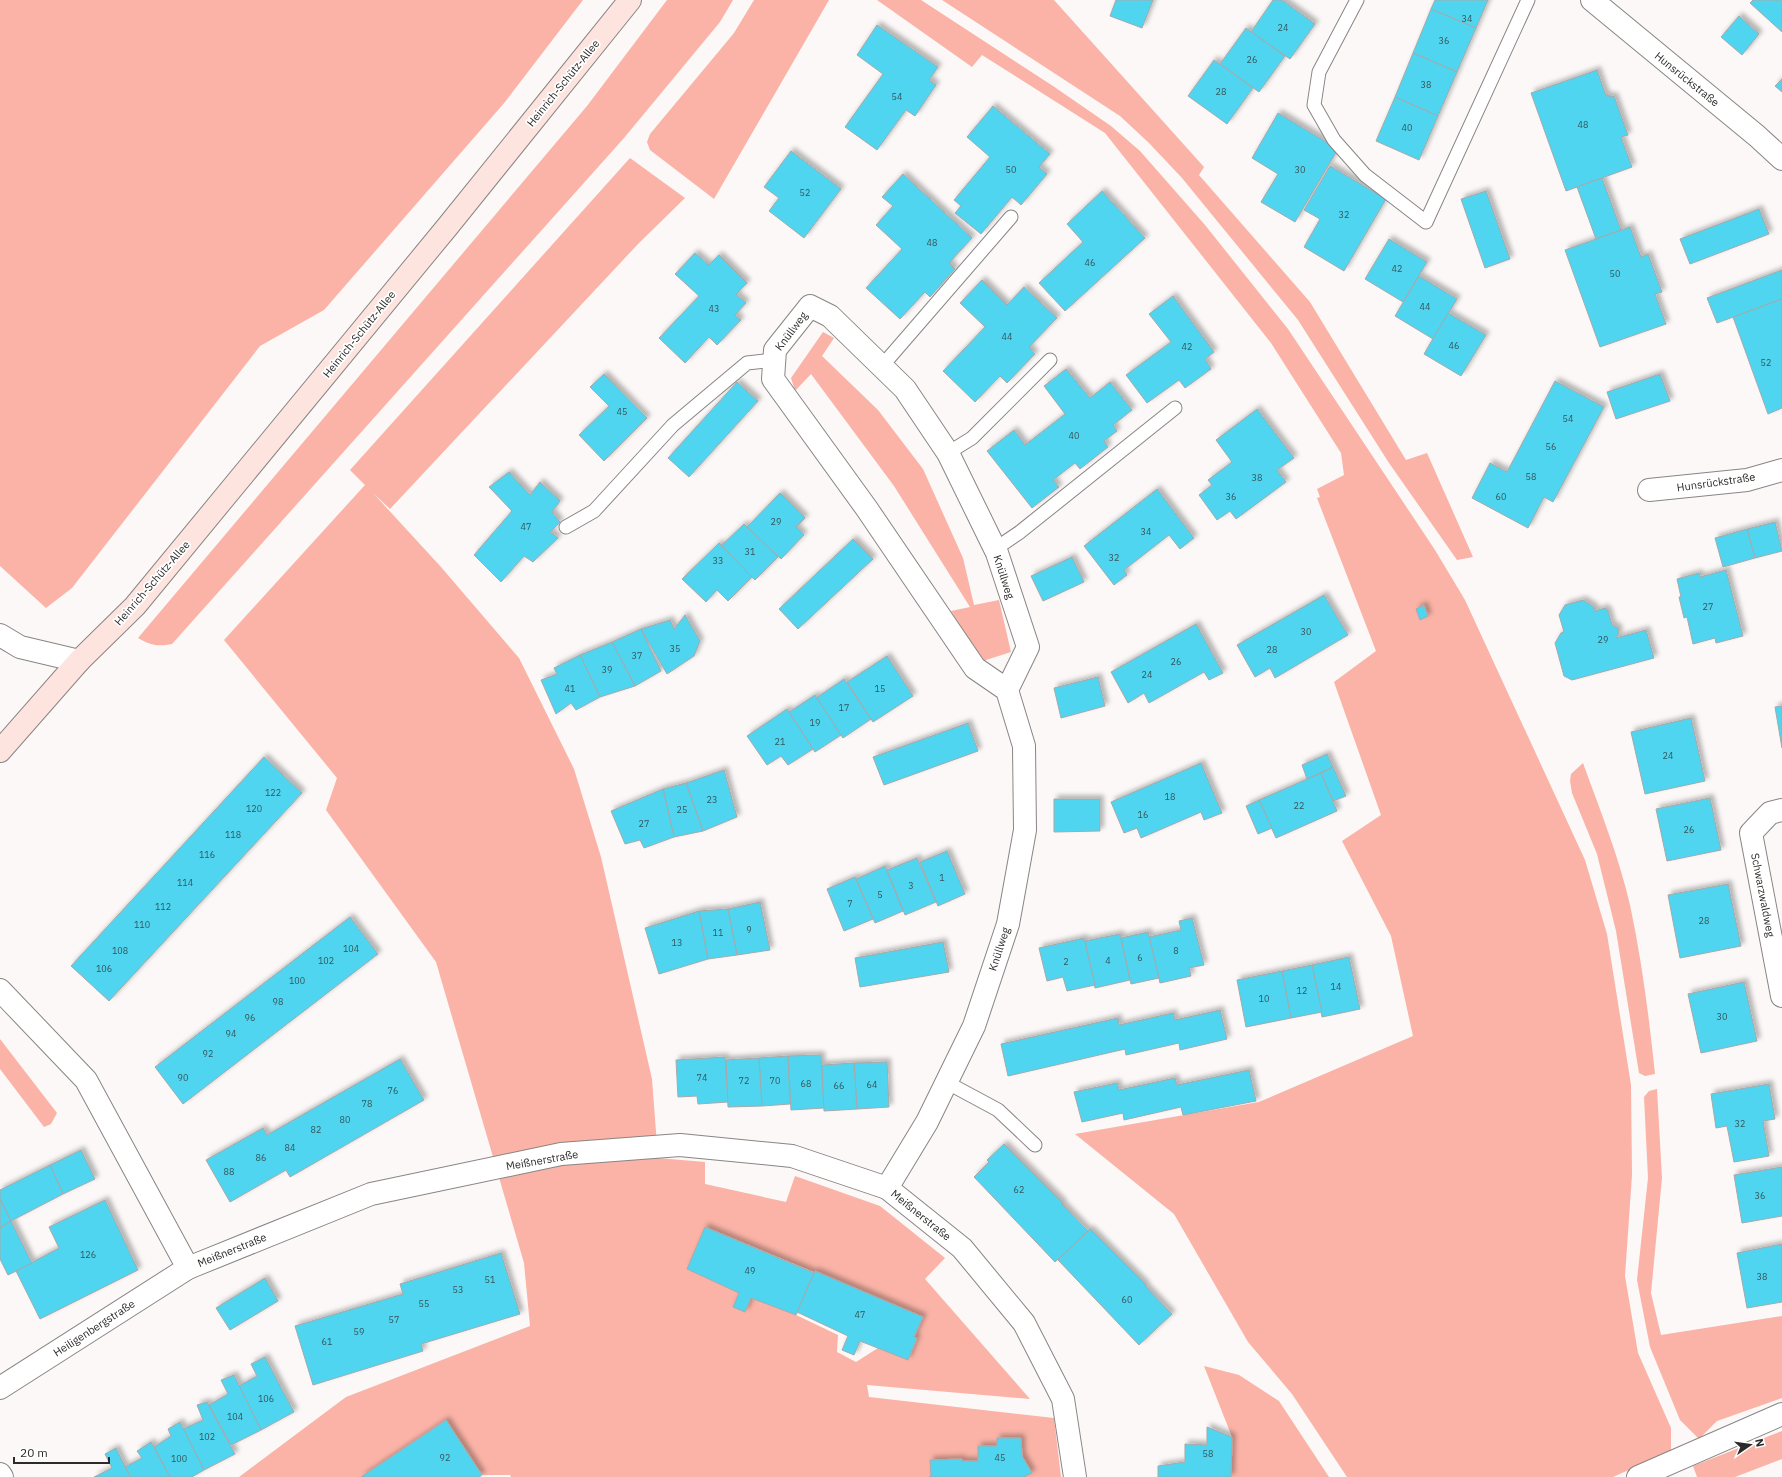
<svg xmlns="http://www.w3.org/2000/svg" width="1782" height="1477" viewBox="0 0 1782 1477" font-family="'IBM Plex Sans',sans-serif">
	<style>
		.green { fill: #fab3a6; fill-rule: evenodd }
		.building { fill: #4fd5ef; stroke: #a5a9aa; filter: url(#shadow) }
		.lines { fill: none; stroke-linecap: round; stroke-linejoin: round }
		.lane-casing { stroke: #898584; stroke-width: 15 }
		.street-casing { stroke: #898584; stroke-width: 24 }
		.secondary-casing { stroke: #898584; stroke-width: 24 }
		.lane { stroke: #fff; stroke-width: 13 }
		.street { stroke: #fff; stroke-width: 22 }
		.secondary { stroke: #fee4df; stroke-width: 22 }
		.labels { text-anchor: middle; stroke-width: 3.5; stroke-linejoin: round; paint-order: stroke }
		.number-label { font-size: 9px; fill: #35565b }
		.street-label { font-size: 11px; fill: #2c2b2a; stroke: #fff }
	</style>
	<defs>
		<filter id="shadow"><feDropShadow dx="3.5" dy="-3.5" stdDeviation="2" flood-color="#0004"/></filter>
	</defs>
	<rect width="100%" height="100%" fill="#fbf8f7"/>
	<g class="green">
		<polygon points="0,0 583,0 505,102 324,310 260,346 72,588 46,608 0,566"/>
		<path d="M667,0H733L720,22L624,138L172,644C158,647 150,645 138,638L587,106Z"/>
		<polygon points="754,0 829,0 714,199 650,150 647,142 650,134 734,33"/>
		<polygon points="877,0 921,0 1053,86 1111,126 1140,151 1205,225 1288,329 1435,550 1465,600 1585,860 1607,934 1631,1085 1632,1175 1625,1276 1638,1353 1671,1428 1671,1451 1613,1477 1347,1477 1292,1394 1248,1342 1174,1214 1075,1134 1259,1102 1413,1036 1391,936 1342,841 1381,815 1334,682 1376,651 1317,498 1320,497 1317,489 1344,475 1341,453 1271,343 1105,133 982,55 972,67"/>
		<polygon points="942,0 1054,0 1204,167 1199,175 1310,302 1406,460 1427,453 1473,557 1457,560 1389,463 1298,320 1182,178 1149,143 1120,116"/>
		<path d="M630,158L685,198L638,244L390,509L373,493L441,567L519,658L574,769L601,857L652,1079L658,1158L705,1162V1184L786,1202L795,1176L880,1206L945,1258L925,1279L1030,1399L867,1385L869,1397L1054,1418L1061,1477H1024L1021,1438H997V1446H978V1461H962V1459L930,1460L931,1476L929,1477H511L510,1475H482L446,1420L361,1477H239L346,1397L530,1326L524,1263L436,962L326,810L337,778L224,640L365,485L350,470ZM705,1227L923,1317L914,1337L917,1339L908,1360L878,1348L856,1362L837,1352L838,1335L796,1315L751,1298L745,1312L733,1307L739,1293L687,1269Z"/>
		<polygon points="823,332 834,338 822,356 878,410 923,469 963,558 974,605 999,600 1011,652 983,661 951,611 970,607 894,486 811,374 795,391 791,378"/>
		<path d="M1583,763C1600,810 1619,857 1630,905C1642,961 1649,1017 1655,1074L1645,1076L1639,1073L1616,931L1597,854L1572,793L1570,781L1571,774Z"/>
		<polygon points="0,1039 57,1113 51,1124 44,1127 0,1069"/>
		<polygon points="1657,1089 1662,1178 1651,1293 1661,1335 1782,1316 1782,1398 1717,1421 1699,1439 1680,1420 1650,1347 1637,1280 1648,1178 1644,1097 1649,1091"/>
		<polygon points="1204,1366 1239,1375 1279,1401 1329,1477 1231,1477 1232,1437"/>
		<polygon points="1782,1431 1782,1459 1735,1477 1697,1477 1693,1466"/>
	</g>
	<g class="building">
		<polygon points="1116,0 1153,0 1142,28 1110,16"/>
		<polygon points="1273,0 1282,0 1315,24 1290,59 1251,32"/>
		<polygon points="1435,0 1488,0 1476,28 1431,9"/>
		<polygon points="1753,0 1782,0 1782,32 1750,3"/>
		<polygon points="1431,9 1476,28 1457,72 1413,53"/>
		<polygon points="1739,16 1759,34 1742,55 1721,37"/>
		<polygon points="877,25 938,67 929,80 936,85 915,116 906,110 877,150 845,127 883,74 857,55"/>
		<polygon points="1246,28 1285,56 1259,92 1220,64"/>
		<polygon points="1413,53 1457,72 1438,116 1395,97"/>
		<polygon points="1214,60 1253,88 1227,124 1188,96"/>
		<polygon points="1597,70 1606,96 1609,95 1609,97 1614,96 1628,135 1621,137 1632,167 1566,191 1531,93"/>
		<polygon points="1782,79 1782,92 1775,86"/>
		<polygon points="1395,97 1438,116 1419,160 1376,141"/>
		<polygon points="993,106 1050,154 1039,167 1047,174 1021,205 1012,197 981,234 955,213 961,206 954,200 990,157 967,137"/>
		<polygon points="1278,113 1338,149 1295,222 1261,202 1278,174 1252,158"/>
		<polygon points="791,151 841,189 804,238 769,211 779,198 764,187"/>
		<polygon points="1330,166 1386,199 1344,271 1304,247 1320,219 1304,210"/>
		<polygon points="903,174 972,238 949,263 955,269 930,297 925,292 900,319 866,288 902,249 876,225 893,206 882,197"/>
		<polygon points="1602,178 1621,230 1596,239 1577,187"/>
		<polygon points="1102,191 1145,238 1065,311 1039,283 1083,242 1067,224"/>
		<polygon points="1486,191 1510,259 1485,268 1461,199"/>
		<polygon points="1759,209 1769,234 1690,264 1680,239"/>
		<polygon points="1630,227 1641,257 1648,254 1662,292 1655,294 1666,324 1600,347 1565,250"/>
		<polygon points="1389,239 1427,262 1403,302 1365,279"/>
		<polygon points="695,253 709,265 719,255 747,283 736,294 746,303 735,315 741,320 717,345 709,337 685,363 659,338 699,296 675,274"/>
		<polygon points="1782,270 1782,299 1717,323 1707,298"/>
		<polygon points="1419,276 1457,299 1433,339 1395,316"/>
		<polygon points="982,280 1007,305 1024,287 1057,318 1029,347 1035,354 1007,383 1000,376 975,402 943,371 985,327 960,303"/>
		<polygon points="1173,296 1214,352 1205,359 1211,369 1185,388 1179,380 1147,403 1126,375 1171,342 1149,314"/>
		<polygon points="1782,299 1782,408 1768,414 1733,317"/>
		<polygon points="1448,313 1486,335 1461,376 1424,354"/>
		<polygon points="1066,369 1090,398 1110,382 1132,410 1113,425 1117,431 1104,441 1108,447 1080,469 1075,463 1053,480 1059,487 1032,508 987,451 1014,430 1025,445 1065,414 1044,386"/>
		<polygon points="604,374 647,418 604,461 579,435 609,406 590,387"/>
		<polygon points="1660,374 1670,401 1616,419 1607,392"/>
		<polygon points="1555,381 1604,407 1553,502 1544,497 1528,528 1472,498 1490,463 1507,472"/>
		<polygon points="737,382 758,401 689,477 668,458"/>
		<polygon points="1257,409 1294,458 1277,470 1286,482 1236,519 1230,511 1217,520 1199,495 1212,485 1208,480 1232,462 1216,440"/>
		<polygon points="509,472 530,495 540,482 560,501 552,512 560,522 550,532 558,538 533,562 524,556 501,582 474,555 512,511 489,487"/>
		<polygon points="1157,489 1194,538 1180,549 1169,535 1124,570 1127,575 1114,585 1084,546"/>
		<polygon points="780,493 805,518 796,527 804,535 781,559 747,527"/>
		<polygon points="1775,522 1782,551 1755,558 1747,529"/>
		<polygon points="744,524 778,557 755,580 721,546"/>
		<polygon points="1747,529 1755,558 1723,567 1715,538"/>
		<polygon points="853,539 873,559 798,629 779,609"/>
		<polygon points="719,543 752,577 728,601 717,590 706,602 682,579"/>
		<polygon points="1072,557 1084,582 1043,601 1031,576"/>
		<polygon points="1726,570 1743,636 1716,643 1715,638 1693,644 1687,617 1684,618 1679,597 1681,597 1677,579 1699,573 1700,577"/>
		<polygon points="1324,595 1348,635 1275,678 1270,668 1255,677 1237,645"/>
		<polygon points="1583,600 1594,607 1595,611 1605,608 1608,611 1612,625 1618,628 1619,633 1616,638 1646,630 1654,658 1572,680 1564,676 1555,643 1561,633 1564,632 1559,615 1565,605"/>
		<polygon points="1424,605 1428,616 1420,620 1416,609"/>
		<polygon points="685,615 700,641 694,656 667,674 641,629 670,620 674,629"/>
		<polygon points="1196,624 1223,673 1209,680 1204,672 1149,703 1144,693 1128,703 1111,672"/>
		<polygon points="641,629 661,671 635,686 612,642"/>
		<polygon points="612,642 635,686 600,697 580,655"/>
		<polygon points="580,655 600,697 576,710 571,703 556,714 541,680 557,674 554,668"/>
		<polygon points="887,656 913,696 873,722 847,682"/>
		<polygon points="1098,677 1105,706 1061,718 1054,688"/>
		<polygon points="844,679 871,719 843,738 816,698"/>
		<polygon points="815,695 841,735 815,752 789,712"/>
		<polygon points="1782,706 1782,748 1775,707"/>
		<polygon points="787,709 813,749 788,765 781,756 767,765 747,736"/>
		<polygon points="1691,718 1705,781 1645,794 1631,732"/>
		<polygon points="968,723 978,751 884,785 873,757"/>
		<polygon points="1327,754 1333,767 1307,779 1302,765"/>
		<polygon points="264,757 302,793 109,1001 71,966"/>
		<polygon points="1201,763 1222,813 1204,820 1201,812 1141,838 1137,828 1124,833 1111,802"/>
		<polygon points="1333,767 1346,796 1333,801 1321,773"/>
		<polygon points="724,770 737,817 703,831 686,783"/>
		<polygon points="1321,773 1337,811 1276,838 1259,800"/>
		<polygon points="686,783 703,831 674,837 663,789"/>
		<polygon points="663,789 674,837 644,848 640,840 625,844 611,811"/>
		<polygon points="1710,798 1721,850 1667,861 1656,809"/>
		<polygon points="1054,799 1100,799 1100,831 1054,832"/>
		<polygon points="1259,800 1272,828 1258,834 1246,806"/>
		<polygon points="947,851 965,894 938,906 920,862"/>
		<polygon points="917,858 936,902 905,915 887,870"/>
		<polygon points="885,866 903,911 875,923 856,879"/>
		<polygon points="855,877 873,919 844,931 827,889"/>
		<polygon points="1728,884 1741,946 1680,958 1668,895"/>
		<polygon points="760,902 770,950 737,955 728,909"/>
		<polygon points="728,909 737,955 708,959 699,911"/>
		<polygon points="699,911 708,959 659,974 645,928"/>
		<polygon points="350,917 378,954 183,1104 155,1067"/>
		<polygon points="1192,918 1204,965 1189,968 1191,976 1160,983 1149,937 1181,930 1179,921"/>
		<polygon points="1148,932 1159,978 1131,984 1121,938"/>
		<polygon points="1120,934 1130,980 1095,988 1085,941"/>
		<polygon points="1084,938 1095,985 1067,991 1063,977 1047,981 1039,948"/>
		<polygon points="943,942 949,972 860,987 855,958"/>
		<polygon points="1349,957 1360,1009 1322,1017 1312,965"/>
		<polygon points="1312,965 1322,1012 1291,1018 1282,971"/>
		<polygon points="1282,971 1291,1018 1246,1027 1237,980"/>
		<polygon points="1744,982 1757,1041 1701,1053 1688,994"/>
		<polygon points="1220,1010 1227,1039 1180,1050 1179,1043 1126,1055 1125,1049 1008,1076 1001,1044 1118,1018 1119,1025 1173,1013 1175,1020"/>
		<polygon points="821,1055 824,1108 791,1110 788,1056"/>
		<polygon points="788,1056 790,1104 762,1106 759,1058"/>
		<polygon points="725,1057 728,1102 698,1104 697,1096 678,1097 676,1060"/>
		<polygon points="759,1058 762,1106 728,1107 726,1060"/>
		<polygon points="400,1059 424,1100 290,1177 286,1170 230,1202 206,1160 263,1128 267,1135"/>
		<polygon points="887,1062 889,1107 857,1109 854,1063"/>
		<polygon points="854,1063 857,1109 824,1111 822,1065"/>
		<polygon points="1249,1070 1256,1101 1183,1115 1181,1107 1124,1120 1123,1113 1082,1122 1074,1092 1117,1083 1119,1090 1175,1078 1177,1085"/>
		<polygon points="1769,1084 1775,1119 1763,1121 1769,1156 1734,1162 1727,1126 1716,1128 1711,1094"/>
		<polygon points="1004,1144 1063,1203 1062,1204 1088,1231 1055,1262 974,1177 989,1162 987,1160"/>
		<polygon points="81,1150 95,1179 63,1194 50,1165"/>
		<polygon points="50,1165 63,1194 11,1221 0,1199 0,1190"/>
		<polygon points="1782,1167 1782,1216 1742,1223 1734,1175"/>
		<polygon points="0,1199 11,1221 0,1228"/>
		<polygon points="105,1200 138,1270 40,1319 16,1271 59,1248 49,1227"/>
		<polygon points="11,1221 32,1263 8,1275 0,1259 0,1228"/>
		<polygon points="705,1227 814,1273 796,1315 751,1298 745,1312 733,1307 739,1293 687,1269"/>
		<polygon points="1090,1229 1146,1285 1145,1286 1172,1314 1139,1345 1058,1260"/>
		<polygon points="1782,1244 1782,1302 1747,1308 1737,1253"/>
		<polygon points="501,1253 520,1314 421,1344 423,1351 313,1385 295,1326 403,1294 400,1284"/>
		<polygon points="815,1271 923,1317 914,1337 917,1338 908,1360 860,1341 854,1355 842,1350 848,1336 797,1312"/>
		<polygon points="265,1278 278,1301 230,1330 216,1308"/>
		<polygon points="265,1357 294,1412 261,1430 239,1386 257,1376 251,1364"/>
		<polygon points="234,1375 261,1430 231,1445 209,1405 228,1394 221,1380"/>
		<polygon points="207,1402 235,1454 204,1470 183,1429 203,1420 197,1405"/>
		<polygon points="446,1420 482,1475 479,1477 361,1477"/>
		<polygon points="180,1422 204,1470 192,1477 170,1477 154,1447 171,1436 168,1429"/>
		<polygon points="1207,1427 1232,1437 1231,1477 1158,1477 1158,1466 1185,1462 1185,1444 1207,1445"/>
		<polygon points="997,1438 1021,1438 1022,1456 1032,1473 1024,1477 929,1477 931,1476 930,1460 962,1459 962,1461 978,1461 978,1446 997,1446"/>
		<polygon points="151,1442 170,1477 130,1477 125,1467 142,1458 137,1451"/>
		<polygon points="116,1448 130,1477 94,1477 112,1468 105,1454"/>
	</g>
	<g class="lines">
		<defs>
			<g id="lane">
				<polyline points="1357,0 1319,72 1314,105 1334,140 1365,175 1426,222 1528,0"/>
				<polyline points="882,366 1011,217"/>
				<polyline points="948,453 972,438 1050,360"/>
				<polyline points="566,527 594,511 673,425 747,363 774,360"/>
				<polyline points="995,549 1020,532 1175,408"/>
				<polyline points="946,1082 998,1110 1035,1145"/>
			</g>
			<g id="street">
				<polyline points="1592,0 1757,136 1782,159"/>
				<polyline points="1649,490 1747,480 1782,470"/>
				<polyline points="0,635 20,647 79,661"/>
				<polyline points="1782,810 1770,813 1751,833 1782,996"/>
				<polyline points="0,990 86,1080 188,1268"/>
				<polyline points="887,1188 927,1122 974,1026 1008,924 1025,830 1024,746 1007,690 1028,647 997,553 948,453 905,389 830,316 810,306 775,350 773,379 867,509 975,668 1007,690"/>
				<polyline points="0,1388 188,1268 371,1194 561,1154 680,1145 792,1156 887,1188 962,1248 1024,1323 1063,1399 1075,1477"/>
				<polyline points="0,1474 2,1477"/>
				<polyline points="1638,1477 1782,1414"/>
			</g>
			<polyline id="secondary" points="0,751 79,661 135,606 448,226 630,0"/>
		</defs>
		<use href="#lane" class="lane-casing"/>
		<use href="#street" class="street-casing"/>
		<use href="#secondary" class="secondary-casing"/>
		<use href="#lane" class="lane"/>
		<use href="#street" class="street"/>
		<use href="#secondary" class="secondary"/>
	</g>
	<g class="labels">
		<g class="number-label">
			<text x="1467" y="22">34</text>
			<text x="1283" y="31">24</text>
			<text x="1444" y="44">36</text>
			<text x="1252" y="63">26</text>
			<text x="1426" y="88">38</text>
			<text x="1221" y="95">28</text>
			<text x="897" y="100">54</text>
			<text x="1583" y="128">48</text>
			<text x="1407" y="131">40</text>
			<text x="1011" y="173">50</text>
			<text x="1300" y="173">30</text>
			<text x="805" y="196">52</text>
			<text x="1344" y="218">32</text>
			<text x="932" y="246">48</text>
			<text x="1090" y="266">46</text>
			<text x="1397" y="272">42</text>
			<text x="1615" y="277">50</text>
			<text x="1425" y="310">44</text>
			<text x="714" y="312">43</text>
			<text x="1007" y="340">44</text>
			<text x="1454" y="349">46</text>
			<text x="1187" y="350">42</text>
			<text x="1766" y="366">52</text>
			<text x="622" y="415">45</text>
			<text x="1568" y="422">54</text>
			<text x="1074" y="439">40</text>
			<text x="1551" y="450">56</text>
			<text x="1531" y="480">58</text>
			<text x="1257" y="481">38</text>
			<text x="1231" y="500">36</text>
			<text x="1501" y="500">60</text>
			<text x="776" y="525">29</text>
			<text x="526" y="530">47</text>
			<text x="1146" y="535">34</text>
			<text x="750" y="555">31</text>
			<text x="1114" y="561">32</text>
			<text x="718" y="564">33</text>
			<text x="1708" y="610">27</text>
			<text x="1306" y="635">30</text>
			<text x="1603" y="643">29</text>
			<text x="675" y="652">35</text>
			<text x="1272" y="653">28</text>
			<text x="637" y="659">37</text>
			<text x="1176" y="665">26</text>
			<text x="607" y="673">39</text>
			<text x="1147" y="678">24</text>
			<text x="570" y="692">41</text>
			<text x="880" y="692">15</text>
			<text x="844" y="711">17</text>
			<text x="815" y="726">19</text>
			<text x="780" y="745">21</text>
			<text x="1668" y="759">24</text>
			<text x="273" y="796">122</text>
			<text x="1170" y="800">18</text>
			<text x="712" y="803">23</text>
			<text x="1299" y="809">22</text>
			<text x="254" y="812">120</text>
			<text x="682" y="813">25</text>
			<text x="1143" y="818">16</text>
			<text x="644" y="827">27</text>
			<text x="1689" y="833">26</text>
			<text x="233" y="838">118</text>
			<text x="207" y="858">116</text>
			<text x="942" y="881">1</text>
			<text x="185" y="886">114</text>
			<text x="911" y="889">3</text>
			<text x="880" y="898">5</text>
			<text x="850" y="907">7</text>
			<text x="163" y="910">112</text>
			<text x="1704" y="924">28</text>
			<text x="142" y="928">110</text>
			<text x="749" y="933">9</text>
			<text x="718" y="936">11</text>
			<text x="677" y="946">13</text>
			<text x="351" y="952">104</text>
			<text x="120" y="954">108</text>
			<text x="1176" y="954">8</text>
			<text x="1140" y="961">6</text>
			<text x="326" y="964">102</text>
			<text x="1108" y="964">4</text>
			<text x="1066" y="965">2</text>
			<text x="104" y="972">106</text>
			<text x="297" y="984">100</text>
			<text x="1336" y="990">14</text>
			<text x="1302" y="994">12</text>
			<text x="1264" y="1002">10</text>
			<text x="278" y="1005">98</text>
			<text x="1722" y="1020">30</text>
			<text x="250" y="1021">96</text>
			<text x="231" y="1037">94</text>
			<text x="208" y="1057">92</text>
			<text x="183" y="1081">90</text>
			<text x="702" y="1081">74</text>
			<text x="744" y="1084">72</text>
			<text x="775" y="1084">70</text>
			<text x="806" y="1087">68</text>
			<text x="872" y="1088">64</text>
			<text x="839" y="1089">66</text>
			<text x="393" y="1094">76</text>
			<text x="367" y="1107">78</text>
			<text x="345" y="1123">80</text>
			<text x="1740" y="1127">32</text>
			<text x="316" y="1133">82</text>
			<text x="290" y="1151">84</text>
			<text x="261" y="1161">86</text>
			<text x="229" y="1175">88</text>
			<text x="1019" y="1193">62</text>
			<text x="1760" y="1199">36</text>
			<text x="88" y="1258">126</text>
			<text x="750" y="1274">49</text>
			<text x="1762" y="1280">38</text>
			<text x="490" y="1283">51</text>
			<text x="458" y="1293">53</text>
			<text x="1127" y="1303">60</text>
			<text x="424" y="1307">55</text>
			<text x="860" y="1318">47</text>
			<text x="394" y="1323">57</text>
			<text x="359" y="1335">59</text>
			<text x="327" y="1345">61</text>
			<text x="266" y="1402">106</text>
			<text x="235" y="1420">104</text>
			<text x="207" y="1440">102</text>
			<text x="1208" y="1457">58</text>
			<text x="445" y="1461">92</text>
			<text x="1000" y="1461">45</text>
			<text x="179" y="1462">100</text>
		</g>
		<g class="street-label">
			<text transform="translate(1687 79) rotate(39)" y="4">Hunsrückstraße</text>
			<text transform="translate(563 83) rotate(-51)" y="4">Heinrich-Schütz-Allee</text>
			<text transform="translate(791 331) rotate(-53)" y="4">Knüllweg</text>
			<text transform="translate(359 334) rotate(-51)" y="4">Heinrich-Schütz-Allee</text>
			<text transform="translate(1716 482) rotate(-8)" y="4">Hunsrückstraße</text>
			<text transform="translate(1004 577) rotate(72)" y="4">Knüllweg</text>
			<text transform="translate(152 583) rotate(-49)" y="4">Heinrich-Schütz-Allee</text>
			<text transform="translate(1763 895) rotate(79)" y="4">Schwarzwaldweg</text>
			<text transform="translate(999 949) rotate(-72)" y="4">Knüllweg</text>
			<text transform="translate(542 1160) rotate(-10)" y="4">Meißnerstraße</text>
			<text transform="translate(921 1215) rotate(39)" y="4">Meißnerstraße</text>
			<text transform="translate(232 1250) rotate(-22)" y="4">Meißnerstraße</text>
			<text transform="translate(94 1328) rotate(-33)" y="4">Heiligenbergstraße</text>
		</g>
	</g>
	<g transform="translate(1750 1445) rotate(77)" stroke="#ffffff" stroke-width="3" paint-order="stroke">
	<path d="M0-3L7 15L0 10L-7 15Z" fill="#2c2b2a"/>
	<text y="-6" font-size="11" font-weight="bold" text-anchor="middle" fill="#2c2b2a">N</text>
	</g>
	<path d="M14 1457v6h95v-6" fill="none" stroke="#2c2b2a" stroke-width="2"/>
	<text x="20" y="1457" font-size="12" fill="#2c2b2a" stroke="#ffffff" stroke-width="3" paint-order="stroke">20 m</text>
</svg>
